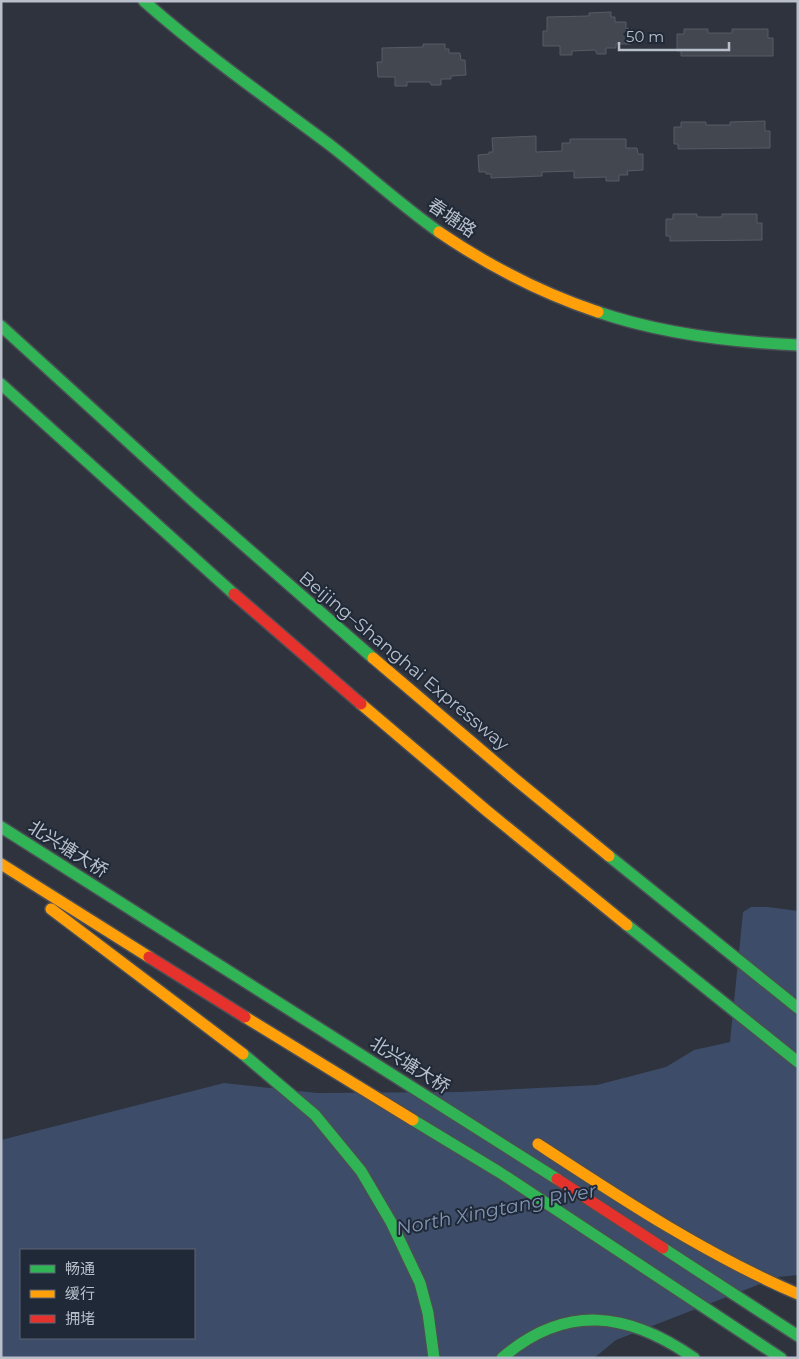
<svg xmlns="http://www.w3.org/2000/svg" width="799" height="1359" viewBox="0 0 799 1359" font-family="Montserrat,'Noto Sans SC',sans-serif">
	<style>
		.water { fill: #3d4c68; fill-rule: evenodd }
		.building { fill: #434850; stroke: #565b64 }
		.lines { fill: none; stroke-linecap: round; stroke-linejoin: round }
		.fast-casing { stroke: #4a4e55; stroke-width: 14 }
		.slow-casing { stroke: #4a4e55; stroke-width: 14 }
		.jam-casing { stroke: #4a4e55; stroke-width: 14 }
		.fast { stroke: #30b455; stroke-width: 11 }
		.slow { stroke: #ff9f0a; stroke-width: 11 }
		.jam { stroke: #e5322d; stroke-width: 11 }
		.labels { text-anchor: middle; stroke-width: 4; stroke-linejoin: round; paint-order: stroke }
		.street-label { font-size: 18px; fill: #b9c0cc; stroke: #202938 }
		.water-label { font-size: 19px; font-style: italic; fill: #8195b3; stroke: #202938 }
	</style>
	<rect width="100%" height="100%" fill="#2e333d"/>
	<path class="water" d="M751,907H768L798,911V1275L778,1277L616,1340L594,1358H1V1140L224,1083L317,1093L460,1092L597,1085L666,1067L694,1050L730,1042L743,912ZM21,1250H194V1338H21Z"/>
	<g class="building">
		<polygon points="611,12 611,17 615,17 615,22 626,22 626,29 631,28 631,44 616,44 616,48 606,48 606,54 597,54 595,50 572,51 572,55 560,55 560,46 543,46 543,31 547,31 547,17 589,16 589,13"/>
		<polygon points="684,29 708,29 708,33 732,33 732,29 768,29 768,38 773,38 773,56 681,56 681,51 677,51 677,34 684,34"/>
		<polygon points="423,44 445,44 445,49 449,49 449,53 460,53 461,60 465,60 466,75 451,76 451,79 441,79 441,85 431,85 430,82 407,82 407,86 395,86 395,77 378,77 377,62 382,62 382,48 423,47"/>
		<polygon points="765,121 765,131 770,131 770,148 678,149 678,144 674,144 674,127 681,127 681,122 706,122 706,125 730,125 730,122"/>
		<polygon points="536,136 536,152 562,151 562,143 570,143 570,139 626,139 626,148 637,148 638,154 643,154 643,170 627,171 628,175 619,175 619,181 606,181 606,177 574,178 574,171 542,172 542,176 491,178 491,174 486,174 486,172 479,172 478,155 489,154 489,152 493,152 492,138"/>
		<polygon points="673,214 697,214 697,217 722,217 722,214 757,214 757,223 762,223 762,240 670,241 670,236 666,236 666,219 673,219"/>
	</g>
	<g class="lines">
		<defs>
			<g id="fast">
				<path d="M144,1C203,53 267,98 330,145C367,174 401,205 439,232"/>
				<path d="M598,312C662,334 730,342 798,345"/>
				<polyline points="1,326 191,499 373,658"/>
				<polyline points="1,384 234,594"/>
				<polyline points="1,827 557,1179"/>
				<polyline points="609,856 798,1008"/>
				<polyline points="627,925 798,1062"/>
				<polyline points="243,1054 315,1115 361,1171 391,1222 420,1283 428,1313 434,1358"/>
				<polyline points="413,1120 499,1172 781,1358"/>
				<polyline points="663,1248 798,1336"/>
				<path d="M502,1358C566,1303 628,1312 694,1358"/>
			</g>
			<g id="slow">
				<path d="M439,232C489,266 541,293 598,312"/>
				<polyline points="373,658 515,779 609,856"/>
				<polyline points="361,704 487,811 627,925"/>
				<polyline points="1,864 149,957"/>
				<polyline points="51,909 243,1054"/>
				<polyline points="245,1017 413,1120"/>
				<path d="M538,1144C622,1199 705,1254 798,1294"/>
			</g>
			<g id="jam">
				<polyline points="234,594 361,704"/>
				<polyline points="149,957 245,1017"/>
				<polyline points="557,1179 663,1248"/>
			</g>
		</defs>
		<use href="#fast" class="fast-casing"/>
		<use href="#slow" class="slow-casing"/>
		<use href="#jam" class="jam-casing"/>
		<use href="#fast" class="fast"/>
		<use href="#slow" class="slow"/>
		<use href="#jam" class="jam"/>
	</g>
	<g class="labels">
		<g class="street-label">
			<text transform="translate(452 218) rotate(34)" y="6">春塘路</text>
			<text transform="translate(404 661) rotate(40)" y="6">Beijing–Shanghai Expressway</text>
			<text transform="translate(68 849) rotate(32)" y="6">北兴塘大桥</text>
			<text transform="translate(410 1065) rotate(32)" y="6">北兴塘大桥</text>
		</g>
		<g class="water-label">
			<text transform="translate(496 1209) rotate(-11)" y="7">North Xingtang River</text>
		</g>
	</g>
	<rect width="799" height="1359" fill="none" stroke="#b9c0cc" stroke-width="5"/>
	<rect x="20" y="1249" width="175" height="90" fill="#202938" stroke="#5d6573"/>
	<rect x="30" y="1265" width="25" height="8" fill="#30b455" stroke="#5d6573"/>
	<text x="65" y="1274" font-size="15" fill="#b9c0cc">畅通</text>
	<rect x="30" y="1290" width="25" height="8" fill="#ff9f0a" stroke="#5d6573"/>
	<text x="65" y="1299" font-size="15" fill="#b9c0cc">缓行</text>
	<rect x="30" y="1315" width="25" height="8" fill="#e5322d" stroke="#5d6573"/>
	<text x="65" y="1324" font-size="15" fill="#b9c0cc">拥堵</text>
	<path d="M619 42v8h110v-8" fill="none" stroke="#b9c0cc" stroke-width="2.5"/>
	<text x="626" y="42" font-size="15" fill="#b9c0cc" stroke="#202938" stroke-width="4" paint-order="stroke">50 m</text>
</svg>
